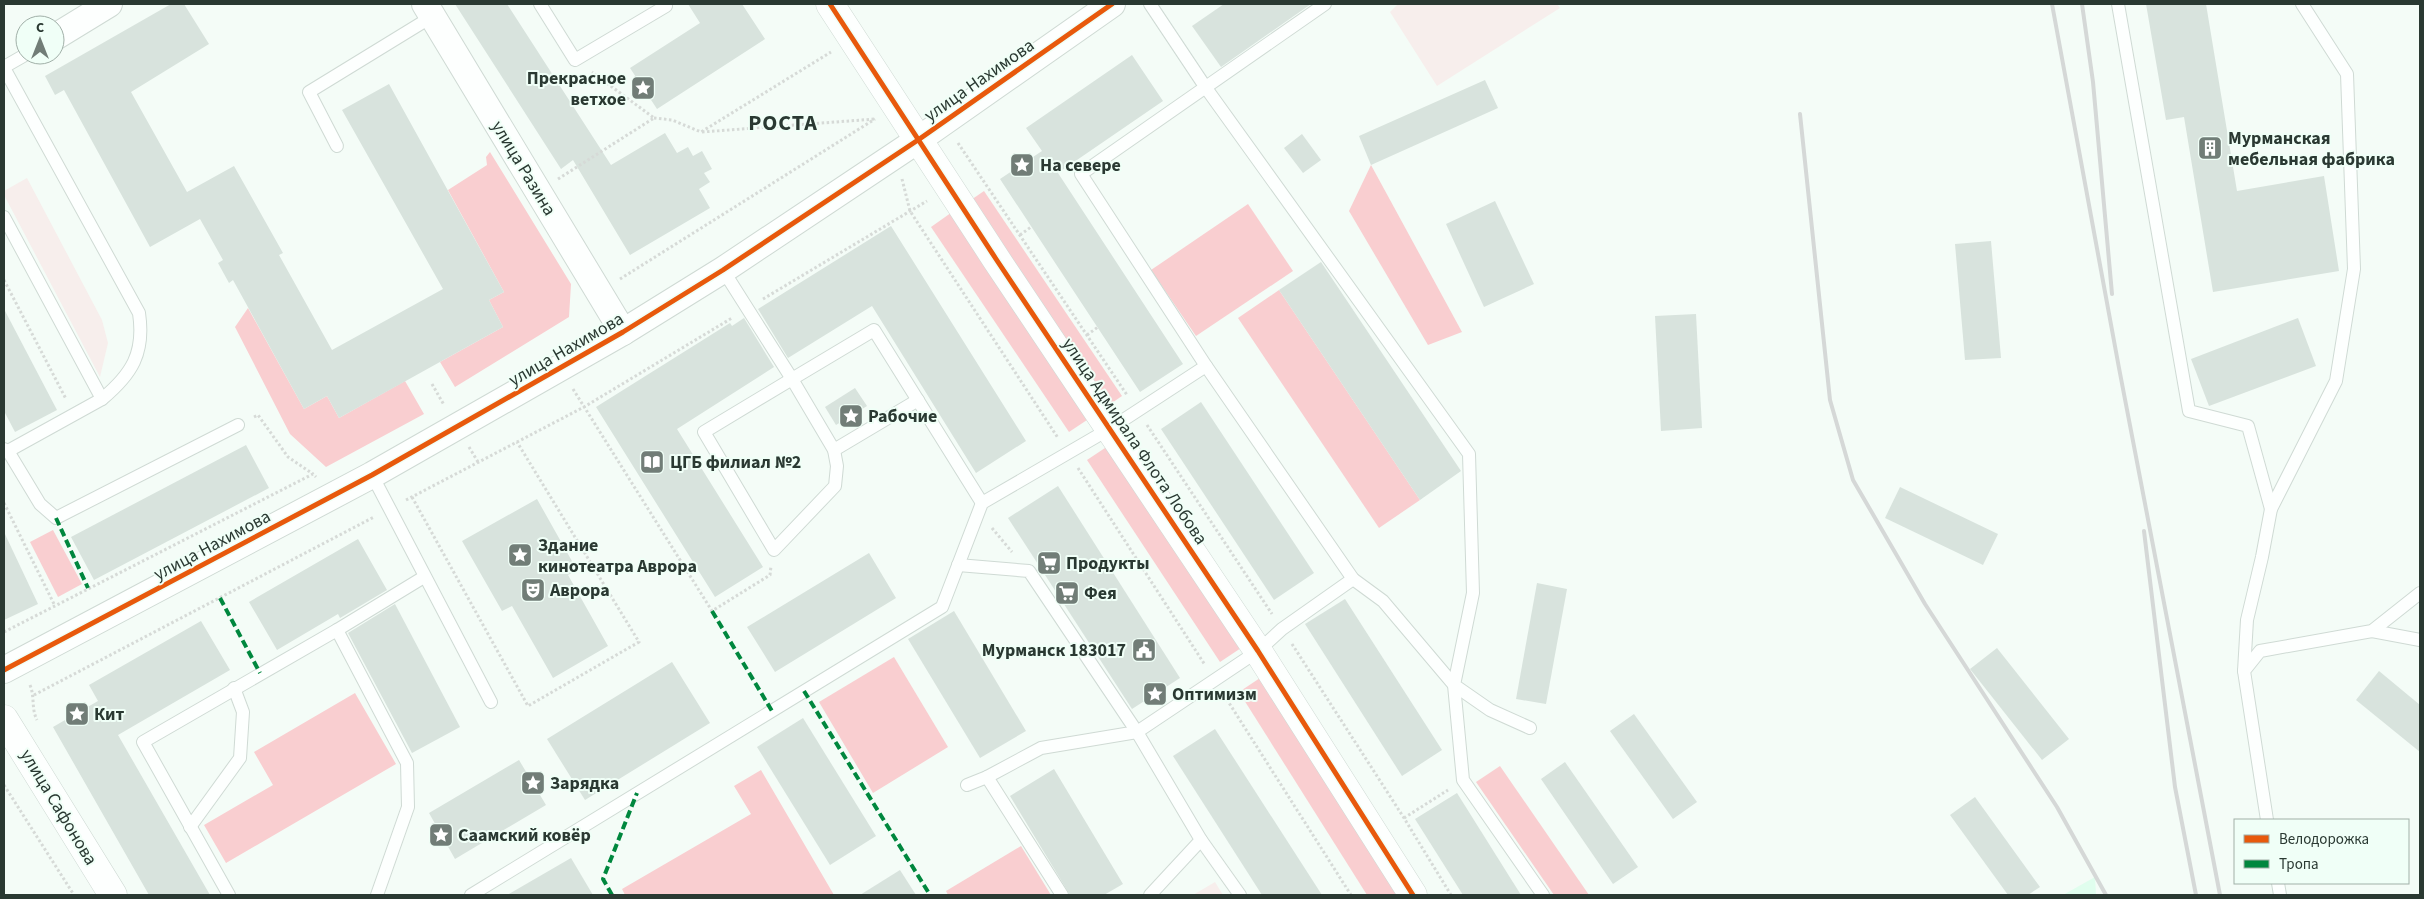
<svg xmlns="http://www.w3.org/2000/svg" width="2424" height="899" viewBox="0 0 2424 899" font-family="'Source Sans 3',sans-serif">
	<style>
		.built { fill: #e0feee }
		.green { fill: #f7eeec }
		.forest { fill: #f9ced0 }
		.building { fill: #d8e3dd }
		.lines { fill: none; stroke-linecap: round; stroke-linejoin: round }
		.service-casing { stroke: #cfdad4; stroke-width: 14 }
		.minor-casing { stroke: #cfdad4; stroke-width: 28 }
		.tertiary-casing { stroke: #cfdad4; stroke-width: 29 }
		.path { stroke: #d6dad7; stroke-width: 3; stroke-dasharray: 2.5 2.5; stroke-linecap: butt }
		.service { stroke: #fdfffe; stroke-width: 12 }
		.minor { stroke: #fdfffe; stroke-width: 26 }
		.tertiary { stroke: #fdfffe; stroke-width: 28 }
		.rail { stroke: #d5d8d7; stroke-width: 4 }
		.quiet { stroke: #00873e; stroke-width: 4; stroke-dasharray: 8 4; stroke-linecap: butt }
		.cycleway-casing { stroke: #f0fff7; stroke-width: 8 }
		.cycleway { stroke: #e8590c; stroke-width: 5 }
		.labels { text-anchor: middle; stroke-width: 4; stroke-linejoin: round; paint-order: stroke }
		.poi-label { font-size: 18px; font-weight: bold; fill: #2a3932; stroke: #f0fff7; text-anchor: start }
		.street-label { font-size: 18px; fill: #2a3932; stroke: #f0fff7 }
		.district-label { font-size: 22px; font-weight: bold; letter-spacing: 1px; fill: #2a3932; stroke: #f0fff7 }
	</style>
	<rect width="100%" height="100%" fill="#f4fcf7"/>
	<polygon class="built" points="2095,877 2096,895 2063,895"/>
	<g class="green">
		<polygon points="1398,4 1557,4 1560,8 1437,86 1390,12"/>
		<polygon points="27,178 102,320 108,343 100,377 4,195 4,191"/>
		<polygon points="1215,882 1223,895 1193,895"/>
	</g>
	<g class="forest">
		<polygon points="490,152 571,284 569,317 455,387 440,362 503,327 489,300 504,292 448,190 487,165 486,157"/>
		<polygon points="1371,165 1462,332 1428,345 1349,211"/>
		<polygon points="984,191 1122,396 1106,407 968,202"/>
		<polygon points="1248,204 1293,271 1196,336 1151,270"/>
		<polygon points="955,210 1093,416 1069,432 931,227"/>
		<polygon points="1279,290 1420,500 1379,528 1238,318"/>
		<polygon points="248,308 304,409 327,396 339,418 405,381 424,414 326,467 290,434 235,327"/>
		<polygon points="1111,444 1244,646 1220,662 1087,460"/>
		<polygon points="53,530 82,584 58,597 30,542"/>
		<polygon points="894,657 948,747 873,793 819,702"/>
		<polygon points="1263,676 1401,895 1367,895 1239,692"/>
		<polygon points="355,693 396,764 226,863 204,825 273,785 254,752"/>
		<polygon points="1500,766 1589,895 1554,895 1476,782"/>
		<polygon points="761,770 834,895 625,895 622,889 751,814 734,786"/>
		<polygon points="1021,846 1051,895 948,895 946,891"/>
	</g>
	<g class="building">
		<polygon points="171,4 184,4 209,44 131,92 187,192 234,166 283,253 279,255 332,350 443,289 342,110 389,84 504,292 489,300 503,327 339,418 327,396 304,409 233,280 229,283 218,263 223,260 200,219 150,247 64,90 55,95 45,76"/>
		<polygon points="455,4 507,4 611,165 665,133 677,153 688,147 693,156 702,151 712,169 704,173 710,182 699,189 710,208 630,255 573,160 561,169"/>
		<polygon points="688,4 742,4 765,39 657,109 630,68 700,23"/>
		<polygon points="1224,4 1311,4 1221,67 1192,26"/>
		<polygon points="2146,4 2206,4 2237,191 2324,176 2339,271 2213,292 2184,117 2166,120"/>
		<polygon points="1132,55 1163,101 1058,173 1183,364 1140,392 1000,179 1042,151 1026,128"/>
		<polygon points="1485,80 1498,108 1371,165 1359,136"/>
		<polygon points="1302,134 1321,160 1303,173 1284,148"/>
		<polygon points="1495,201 1534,284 1484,307 1446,224"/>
		<polygon points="891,226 1026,441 976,473 872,306 788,358 758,309"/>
		<polygon points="1991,241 2001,358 1965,360 1955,244"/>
		<polygon points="1321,262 1461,471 1420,500 1279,290"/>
		<polygon points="4,309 57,410 15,432 4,411"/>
		<polygon points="1696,314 1702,428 1661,431 1655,316"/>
		<polygon points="744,318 774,367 677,429 763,567 715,597 596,407 730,323 732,326"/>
		<polygon points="2298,318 2316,366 2209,406 2191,359"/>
		<polygon points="855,388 867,406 836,425 825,407"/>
		<polygon points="1201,402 1314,573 1274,600 1161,429"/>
		<polygon points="246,445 269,488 94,580 71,537"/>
		<polygon points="1058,486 1180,678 1132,709 1008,518"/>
		<polygon points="1900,487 1998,534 1983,565 1885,518"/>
		<polygon points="537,499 577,570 568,575 608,646 553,678 512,606 502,611 462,541"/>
		<polygon points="4,532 38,604 4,620"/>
		<polygon points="358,539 387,590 340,618 338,614 277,650 249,602"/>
		<polygon points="869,553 896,598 775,672 747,627"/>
		<polygon points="1537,583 1567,589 1546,704 1516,699"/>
		<polygon points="1345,599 1442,750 1402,776 1305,624"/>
		<polygon points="395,604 460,727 412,753 348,633"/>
		<polygon points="954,611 1026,731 980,758 908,639"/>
		<polygon points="201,621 230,670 118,735 210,895 149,895 53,727 98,701 89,685"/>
		<polygon points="1997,648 2069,739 2042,760 1970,669"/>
		<polygon points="672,662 710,723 585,800 547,739"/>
		<polygon points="2379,671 2420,705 2420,752 2356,700"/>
		<polygon points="1634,714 1697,802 1673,819 1610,731"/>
		<polygon points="803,718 876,836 830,865 757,747"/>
		<polygon points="1215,729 1322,895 1262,895 1173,756"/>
		<polygon points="519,760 546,805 455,859 429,813"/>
		<polygon points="1565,762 1638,867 1613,884 1541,779"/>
		<polygon points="1054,769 1123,884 1104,895 1070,895 1010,796"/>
		<polygon points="1457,793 1521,895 1463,895 1415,819"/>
		<polygon points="1975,797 2040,887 2028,895 2008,895 1950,815"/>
		<polygon points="571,858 593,895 507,895"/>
		<polygon points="900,870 916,895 860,895"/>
	</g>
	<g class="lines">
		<defs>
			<g id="service">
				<polyline points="540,4 575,60 666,6 665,4"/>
				<polyline points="1150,4 1206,88 1469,454 1473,593 1454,685 1490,710 1530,728"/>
				<polyline points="1325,4 1081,174 1206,366 1353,579 1383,601 1454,685 1463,780 1543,895"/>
				<polyline points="2118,4 2189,411 2248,426 2271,509"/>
				<polyline points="4,67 25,55"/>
				<path d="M4,68L139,313C145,353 132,374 102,399L8,451L4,449"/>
				<polyline points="337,146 309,92 433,16"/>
				<polyline points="4,217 102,399"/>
				<polyline points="723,270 792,379 874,330 982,503"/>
				<polygon points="792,379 834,450 837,466 835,486 774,550 704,432"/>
				<polyline points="834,450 918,400"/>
				<polyline points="8,451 40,504 56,518 238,425"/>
				<polyline points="372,475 491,702"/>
				<polyline points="958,565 1029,571 1137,732 1041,748 987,777 967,785"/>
				<polyline points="337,630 407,763 408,807 377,895"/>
				<polyline points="2372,631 2420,640"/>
				<polyline points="2244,671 2247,620 2262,557 2271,509 2336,381 2354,269 2347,74 2302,4"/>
				<polyline points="987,777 1062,895"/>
				<polyline points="2267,820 2244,671 2260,651 2372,631 2420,593"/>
				<polyline points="190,827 240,758 243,712 234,688"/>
				<polyline points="1201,840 1240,895"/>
				<polyline points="2278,883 2280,895"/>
				<polyline points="229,895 143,742 337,630 424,577"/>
				<polyline points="471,895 942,607 982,503 1111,428 1206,366"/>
				<polyline points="1150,895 1201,840 1137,732 1258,651 1282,629 1353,579"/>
			</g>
			<g id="minor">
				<polyline points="425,4 623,332"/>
				<polyline points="55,37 109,4"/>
				<polyline points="4,670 372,475 623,332 723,270 918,140 1112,4"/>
			</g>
			<g id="tertiary">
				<polyline points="830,4 996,259 1258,651 1413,895"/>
				<polyline points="4,719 113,895"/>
			</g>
		</defs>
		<use href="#service" class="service-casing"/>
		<use href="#minor" class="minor-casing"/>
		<use href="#tertiary" class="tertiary-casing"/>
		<g class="path">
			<polyline points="654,118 672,120 701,132 831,52"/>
			<polyline points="702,132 875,119"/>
			<polyline points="958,143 1127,395"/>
			<polyline points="558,179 654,118 592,72"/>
			<polyline points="902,179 910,211 1058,438"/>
			<polyline points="1020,235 1031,227"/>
			<polyline points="620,279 875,119"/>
			<polyline points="4,280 66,399"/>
			<polyline points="763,299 927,201"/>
			<polyline points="1087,335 1098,327"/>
			<polyline points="432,384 444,405"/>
			<polyline points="573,389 712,611 770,575 771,566"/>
			<polyline points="254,417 258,415 288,457 313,474"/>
			<polyline points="1147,425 1272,614"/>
			<polyline points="469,447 478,462"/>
			<polyline points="1078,468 1205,665"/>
			<polyline points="412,497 528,706 639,642 517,442"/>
			<polyline points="406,500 584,407 732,318"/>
			<polyline points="4,503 55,606"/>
			<polyline points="992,528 1012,552"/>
			<polyline points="4,632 313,474 316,477"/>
			<polyline points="1292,644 1404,818 1451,895"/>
			<path d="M30,685C35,697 31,708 37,720"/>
			<polyline points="34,695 374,517"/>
			<polyline points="1224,695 1351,895"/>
			<polyline points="4,785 74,895"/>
			<polyline points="1404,818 1448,790"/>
		</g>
		<use href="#service" class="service"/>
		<use href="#minor" class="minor"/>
		<use href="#tertiary" class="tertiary"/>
		<g class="rail">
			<polyline points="2052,4 2119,368 2220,895"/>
			<polyline points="2082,4 2093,82 2112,294"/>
			<polyline points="1800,114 1830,400 1853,480 1925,604 2057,807 2106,895"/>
			<polyline points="2144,531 2175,787 2196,895"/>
		</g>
		<g class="quiet">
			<polyline points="56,518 88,588"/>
			<polyline points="220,598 260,673"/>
			<polyline points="712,611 772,711"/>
			<polyline points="804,691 930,895"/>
			<polyline points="612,895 603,879 637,793"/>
		</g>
		<defs>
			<g id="cycleway">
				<polyline points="830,4 996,259 1258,651 1413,895"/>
				<polyline points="4,670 372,475 623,332 723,270 918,140 1112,4"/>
			</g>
		</defs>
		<use href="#cycleway" class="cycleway-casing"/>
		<use href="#cycleway" class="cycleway"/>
	</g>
	<defs>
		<symbol id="sight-square" viewBox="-11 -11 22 22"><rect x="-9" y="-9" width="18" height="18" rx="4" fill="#717d77" stroke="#f0fff7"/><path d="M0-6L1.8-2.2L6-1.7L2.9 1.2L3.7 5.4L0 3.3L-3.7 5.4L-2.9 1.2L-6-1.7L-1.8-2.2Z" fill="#fff"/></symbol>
		<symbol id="building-square" viewBox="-11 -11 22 22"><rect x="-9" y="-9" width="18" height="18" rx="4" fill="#717d77" stroke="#f0fff7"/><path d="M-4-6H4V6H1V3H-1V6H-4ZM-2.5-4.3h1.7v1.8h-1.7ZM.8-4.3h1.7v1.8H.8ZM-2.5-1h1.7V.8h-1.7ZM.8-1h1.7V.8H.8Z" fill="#fff"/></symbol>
		<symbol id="library-square" viewBox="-11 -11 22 22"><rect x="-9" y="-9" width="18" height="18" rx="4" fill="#717d77" stroke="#f0fff7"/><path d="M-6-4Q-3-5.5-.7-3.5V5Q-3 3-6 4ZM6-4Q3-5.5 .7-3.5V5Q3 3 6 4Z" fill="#fff"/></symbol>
		<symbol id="supermarket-square" viewBox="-11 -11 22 22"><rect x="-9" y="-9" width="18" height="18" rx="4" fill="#717d77" stroke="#f0fff7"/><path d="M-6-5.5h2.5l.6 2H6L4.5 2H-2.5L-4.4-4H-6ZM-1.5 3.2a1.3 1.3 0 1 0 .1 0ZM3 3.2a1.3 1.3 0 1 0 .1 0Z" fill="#fff"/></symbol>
		<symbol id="theatre-square" viewBox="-11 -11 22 22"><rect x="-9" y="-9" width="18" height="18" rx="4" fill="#717d77" stroke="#f0fff7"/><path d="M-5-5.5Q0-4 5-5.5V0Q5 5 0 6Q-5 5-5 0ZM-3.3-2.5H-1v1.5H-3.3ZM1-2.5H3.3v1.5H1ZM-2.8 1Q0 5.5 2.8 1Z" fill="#fff"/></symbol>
		<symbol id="civic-square" viewBox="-11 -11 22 22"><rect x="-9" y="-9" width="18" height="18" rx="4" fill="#717d77" stroke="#f0fff7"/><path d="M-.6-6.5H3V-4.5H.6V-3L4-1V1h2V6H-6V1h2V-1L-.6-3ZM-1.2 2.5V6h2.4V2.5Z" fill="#fff"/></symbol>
	</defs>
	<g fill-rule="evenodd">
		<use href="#sight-square" x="629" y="74" width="28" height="28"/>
		<use href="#building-square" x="2196" y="134" width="28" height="28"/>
		<use href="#sight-square" x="1008" y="151" width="28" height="28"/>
		<use href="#sight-square" x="837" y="402" width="28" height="28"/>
		<use href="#library-square" x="638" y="448" width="28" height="28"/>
		<use href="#sight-square" x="506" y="541" width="28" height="28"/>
		<use href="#supermarket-square" x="1035" y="549" width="28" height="28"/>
		<use href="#theatre-square" x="519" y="576" width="28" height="28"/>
		<use href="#supermarket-square" x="1053" y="579" width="28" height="28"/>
		<use href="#civic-square" x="1130" y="636" width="28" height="28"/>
		<use href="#sight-square" x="1141" y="680" width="28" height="28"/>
		<use href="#sight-square" x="63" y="700" width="28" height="28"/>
		<use href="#sight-square" x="519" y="769" width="28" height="28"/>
		<use href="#sight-square" x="427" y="821" width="28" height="28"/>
	</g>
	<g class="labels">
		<g class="poi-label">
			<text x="626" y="84" text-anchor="end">Прекрасное<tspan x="626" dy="21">ветхое</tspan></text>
			<text x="2228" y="144">Мурманская<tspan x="2228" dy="21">мебельная фабрика</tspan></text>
			<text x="1040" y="171">На севере</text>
			<text x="868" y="422">Рабочие</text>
			<text x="670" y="468">ЦГБ филиал №2</text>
			<text x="538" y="551">Здание<tspan x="538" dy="21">кинотеатра Аврора</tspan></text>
			<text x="1066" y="569">Продукты</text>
			<text x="550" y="596">Аврора</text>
			<text x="1084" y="599">Фея</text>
			<text x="1126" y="656" text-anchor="end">Мурманск 183017</text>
			<text x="1172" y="700">Оптимизм</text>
			<text x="94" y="720">Кит</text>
			<text x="550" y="789">Зарядка</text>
			<text x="458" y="841">Саамский ковёр</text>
		</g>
		<g class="street-label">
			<text transform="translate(979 80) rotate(-35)" y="6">улица Нахимова</text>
			<text transform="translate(524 168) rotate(59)" y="6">улица Разина</text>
			<text transform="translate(566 349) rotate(-30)" y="6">улица Нахимова</text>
			<text transform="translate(1135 441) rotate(56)" y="6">улица Адмирала Флота Лобова</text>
			<text transform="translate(212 545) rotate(-28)" y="6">улица Нахимова</text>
			<text transform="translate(59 807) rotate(59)" y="6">улица Сафонова</text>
		</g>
		<g class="district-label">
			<text x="783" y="130">РОСТА</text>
		</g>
	</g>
	<rect width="2424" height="899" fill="none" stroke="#2a3932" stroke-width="10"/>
	<rect x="2234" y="819" width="175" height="65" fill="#f0fff7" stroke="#a1b0a8"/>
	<rect x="2244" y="835" width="25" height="8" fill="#e8590c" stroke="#a1b0a8"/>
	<text x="2279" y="844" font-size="15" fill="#2a3932">Велодорожка</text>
	<rect x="2244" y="860" width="25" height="8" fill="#00873e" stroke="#a1b0a8"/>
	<text x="2279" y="869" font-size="15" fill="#2a3932">Тропа</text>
	<g transform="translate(40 40)"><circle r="24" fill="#f0fff7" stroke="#a1b0a8"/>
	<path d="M0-4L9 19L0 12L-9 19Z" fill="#717d77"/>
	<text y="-8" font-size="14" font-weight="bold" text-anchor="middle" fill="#2a3932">С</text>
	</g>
</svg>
